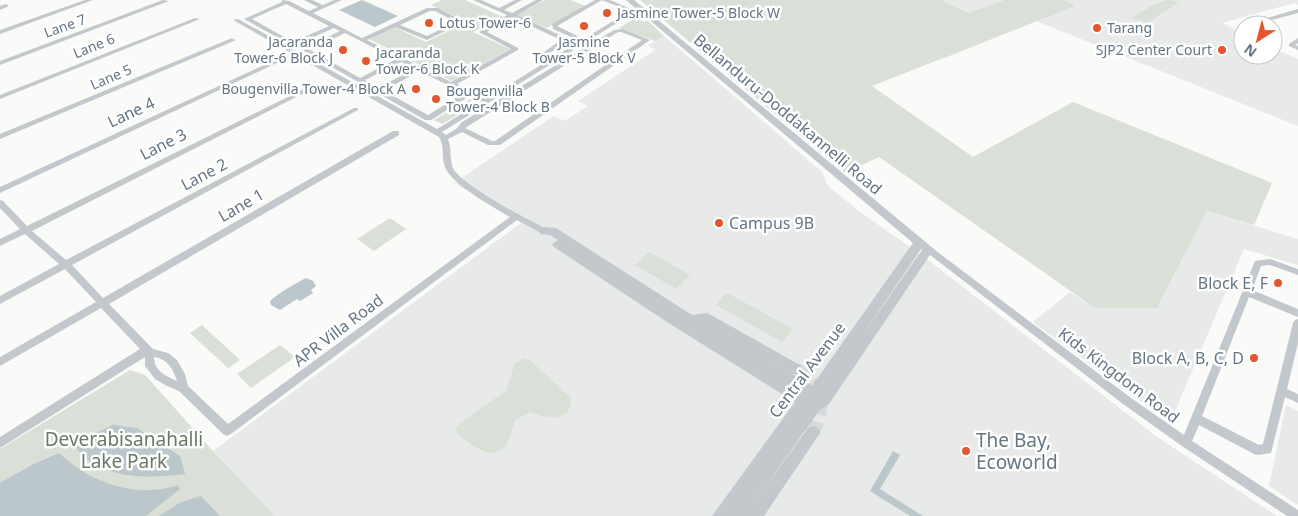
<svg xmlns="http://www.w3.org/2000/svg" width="1298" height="516" viewBox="0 0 1298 516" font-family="'Noto Sans',sans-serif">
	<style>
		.built { fill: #e8e9e9 }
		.green { fill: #dadfd7 }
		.water { fill: #bbc7cb }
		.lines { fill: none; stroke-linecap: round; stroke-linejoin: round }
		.tertiary-tunnel { stroke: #d5d9db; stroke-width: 14; stroke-dasharray: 14 7; stroke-linecap: butt }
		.minor { fill: #c3c8cc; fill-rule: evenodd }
		.tertiary { fill: #c3c8cc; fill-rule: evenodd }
		.poi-dot { fill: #e4572e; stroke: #fff; stroke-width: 2 }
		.labels { text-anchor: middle; stroke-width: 5; stroke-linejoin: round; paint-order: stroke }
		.far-poi-label { font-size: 14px; fill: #657683; stroke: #fff; text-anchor: start }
		.far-street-label { font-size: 14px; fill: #657683; stroke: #fff }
		.street-label { font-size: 16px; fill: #657683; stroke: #fff }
		.poi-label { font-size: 16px; fill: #657683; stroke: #fff; text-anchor: end }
		.near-park-label { font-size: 19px; fill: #687a64; stroke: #fff }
		.near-poi-label { font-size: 19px; fill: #657683; stroke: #fff; text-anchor: start }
	</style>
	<rect width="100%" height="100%" fill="#fafaf8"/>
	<g class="built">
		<polygon points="845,0 1298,0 1298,5 1294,3 1222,23 1243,33 1243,55 1273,55 1273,48 1298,59 1298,126 1036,21 943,59"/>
		<polygon points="664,36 822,172 828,186 859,211 932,263 1157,437 1277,516 275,516 213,451 521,223 454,183 554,116 565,121 588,106 578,101 655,50 648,45"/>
		<polygon points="1207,211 1298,239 1298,265 1244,249 1170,423 1033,322 1070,292 1095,308 1157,308"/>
		<polygon points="1286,405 1298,411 1298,505 1269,486"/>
	</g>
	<g class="green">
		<polygon points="442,0 465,0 503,17 473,32 510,49 452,81 369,39 394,27 426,42 467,22 431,5"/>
		<polygon points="545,0 570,0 586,6 547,28 516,15"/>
		<polygon points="640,0 941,0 968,13 1005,0 1064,0 1075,6 872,86 973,157 1073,102 1272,183 1254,225 1207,211 1157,308 1095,308 879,157 845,173"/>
		<polygon points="1167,0 1179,2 1147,23 1132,18 1153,5"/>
		<polygon points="635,18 644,22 647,20 664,36 655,41 628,31 630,30 627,31 619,28"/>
		<polygon points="470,99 477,103 442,124 434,120"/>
		<polygon points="390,218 406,229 374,251 357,239"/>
		<polygon points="649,252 690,275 676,289 635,265"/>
		<polygon points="726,293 727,293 793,329 782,342 716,305"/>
		<polygon points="202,325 240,360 228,368 190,333"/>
		<polygon points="280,345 295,357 251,388 237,374"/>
		<path d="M525,358L531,361L571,398C571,425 545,418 530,412L515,420C513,427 511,435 508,442C495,465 472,445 458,435L456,428L460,423L506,391L515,363Z"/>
		<polygon points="130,370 145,375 213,451 275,516 0,516 0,449"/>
	</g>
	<g class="water">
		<polygon points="362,0 398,16 375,27 339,10"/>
		<path d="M306,278L313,281L316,286L311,290L313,293L300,301L297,299L280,310L271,305L270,301C281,291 293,285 306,278Z"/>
		<path d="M113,425L137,428L180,456L185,474C146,479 98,480 73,444Z"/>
		<polygon points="893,451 900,455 880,489 923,516 910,516 870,491"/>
		<path d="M59,453C90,483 137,499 178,485L180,489L146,516H0V483L32,465Z"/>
		<polygon points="201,496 220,516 159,516 181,502"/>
	</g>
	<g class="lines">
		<path class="tertiary-tunnel" d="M795,369C822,385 826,404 813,432"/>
		<g class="minor">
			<polygon points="85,0 93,0 0,34 0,30"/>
			<polygon points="163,0 169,1 0,65 0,61"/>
			<path d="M282,0L289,1L309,11L318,7L304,0H312L323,5L334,0H342L313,13L362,38L427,8H438L464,22L427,40L395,27L367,40L451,82L511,49L479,32L507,15L473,0H481L499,8L515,0H522L504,10L512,13L536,0H543L517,15L566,38L567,39L565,43L548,54L554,57L580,41L553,29L552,24L595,0H602L557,26L584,39L629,11L602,0H610L636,11L442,132L446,135L456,129L462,122L614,30L623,29L650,40L500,145H488L462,132L448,139C452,149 449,161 454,170C467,188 526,219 547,229L548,231L547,233H541L517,220L231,434L227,436L223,434L179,391L167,386L155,379L145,366V357L0,448V437L140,349L101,308L0,366V357L96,302L65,269L0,304V296L59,264L25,234L0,246V239L20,229L0,208V200L3,201L27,226L312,85H316V87L32,231L66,260L354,108H358V110L72,265L103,298L393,131H399V135L109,304L153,349L168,353L177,360L185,374L188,386L228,424L510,217C495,208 451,184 445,167C441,157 445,146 439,137L233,20L238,19L437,129L481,102L470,96L431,120H425L302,50L340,31L334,28L293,46L244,19L282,2ZM286,4L329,26L293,42L252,19ZM430,11H435L456,22L427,36L400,25ZM512,17L561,40L541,54L549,60L486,99L457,84L518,50V48L487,32ZM618,32H621L642,40L495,141H492L465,128ZM345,33L396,59L360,78L310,50ZM401,62L414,68L379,88L365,80ZM419,71L464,93L428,115L384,91ZM154,357C168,359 173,369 177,381C166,376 154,371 154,357Z"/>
			<polygon points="6,4 9,6 0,10 0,6"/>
			<polygon points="1298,9 1298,13 1253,25 1243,25"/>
			<polygon points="195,18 200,19 0,99 0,95"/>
			<polygon points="232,38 235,40 234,41 0,139 0,134"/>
			<polygon points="1298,38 1298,43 1295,45 1298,46 1298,50 1289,46 1289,44"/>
			<polygon points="1273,42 1279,45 1276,47 1273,46"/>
			<polygon points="275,60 278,62 277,63 0,193 0,187"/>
			<polygon points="928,246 931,247 1131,398 1184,435 1255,261 1270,259 1298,269 1298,275 1270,265 1261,266 1252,290 1298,309 1298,317 1249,297 1202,416 1259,445 1263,444 1293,323 1295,320 1298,319 1298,343 1287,389 1298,394 1298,403 1285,397 1271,453 1258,455 1254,454 1199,425 1192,441 1298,510 1298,516 1287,516 1182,446 1123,404 925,251 924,249 925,247"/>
		</g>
		<path class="tertiary" d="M626,0H634L934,249L829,404L819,411L750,508L808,428L813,426L818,428L820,432L818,436L764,516H712L795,402L667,322L554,247L552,244L558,240L550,235L540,234L539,231L544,227L556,228L692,315L707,313L711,315L800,365L801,369L800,373L795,374L790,373L727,335L812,386L913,243ZM921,249L922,250L859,340Z"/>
	</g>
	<g class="poi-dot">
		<circle cx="607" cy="13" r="5"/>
		<circle cx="429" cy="23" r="5"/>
		<circle cx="584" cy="26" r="5"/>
		<circle cx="1097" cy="28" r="5"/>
		<circle cx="343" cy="50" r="5"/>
		<circle cx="1222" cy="50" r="5"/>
		<circle cx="366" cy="61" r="5"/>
		<circle cx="416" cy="89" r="5"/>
		<circle cx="436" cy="99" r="5"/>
		<circle cx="719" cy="223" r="5"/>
		<circle cx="1278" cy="283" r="5"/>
		<circle cx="1254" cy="358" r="5"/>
		<circle cx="966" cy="451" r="5"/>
	</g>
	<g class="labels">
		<g class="far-poi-label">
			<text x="617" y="18">Jasmine Tower-5 Block W</text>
			<text x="439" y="28">Lotus Tower-6</text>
			<text x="1107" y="33">Tarang</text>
			<text x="333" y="47" text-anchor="end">Jacaranda<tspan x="333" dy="16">Tower-6 Block J</tspan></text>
			<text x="584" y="47" text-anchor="middle">Jasmine<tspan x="584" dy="16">Tower-5 Block V</tspan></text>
			<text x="1212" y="55" text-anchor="end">SJP2 Center Court</text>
			<text x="376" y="58">Jacaranda<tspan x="376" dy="16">Tower-6 Block K</tspan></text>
			<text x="406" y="94" text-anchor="end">Bougenvilla Tower-4 Block A</text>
			<text x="446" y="96">Bougenvilla<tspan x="446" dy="16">Tower-4 Block B</tspan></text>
		</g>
		<g class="far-street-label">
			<text transform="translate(65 26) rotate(-20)" y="5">Lane 7</text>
			<text transform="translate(94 46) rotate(-22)" y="5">Lane 6</text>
			<text transform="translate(111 77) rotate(-23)" y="5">Lane 5</text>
		</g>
		<g class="street-label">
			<text transform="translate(131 112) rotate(-25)" y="6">Lane 4</text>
			<text transform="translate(788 114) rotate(40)" y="6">Bellanduru-Doddakannelli Road</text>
			<text transform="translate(163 144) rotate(-27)" y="6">Lane 3</text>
			<text transform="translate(204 174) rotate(-28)" y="6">Lane 2</text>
			<text transform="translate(241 205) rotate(-30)" y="6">Lane 1</text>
			<text transform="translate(338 330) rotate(-37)" y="6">APR Villa Road</text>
			<text transform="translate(807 370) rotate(-53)" y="6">Central Avenue</text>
			<text transform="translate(1119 375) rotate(37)" y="6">Kids Kingdom Road</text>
		</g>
		<g class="poi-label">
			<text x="729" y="229" text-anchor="start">Campus 9B</text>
			<text x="1268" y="289">Block E, F</text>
			<text x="1244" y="364">Block A, B, C, D</text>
		</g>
		<g class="near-park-label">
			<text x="124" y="446">Deverabisanahalli<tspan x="124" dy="22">Lake Park</tspan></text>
		</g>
		<g class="near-poi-label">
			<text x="976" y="447">The Bay,<tspan x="976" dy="22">Ecoworld</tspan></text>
		</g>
	</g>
	<g transform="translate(1258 40) rotate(216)"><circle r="24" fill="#ffffff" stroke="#c1c8cd"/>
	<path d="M0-4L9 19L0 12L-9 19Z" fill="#e4572e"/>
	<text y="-8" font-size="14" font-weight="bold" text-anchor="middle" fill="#657683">N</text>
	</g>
</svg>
